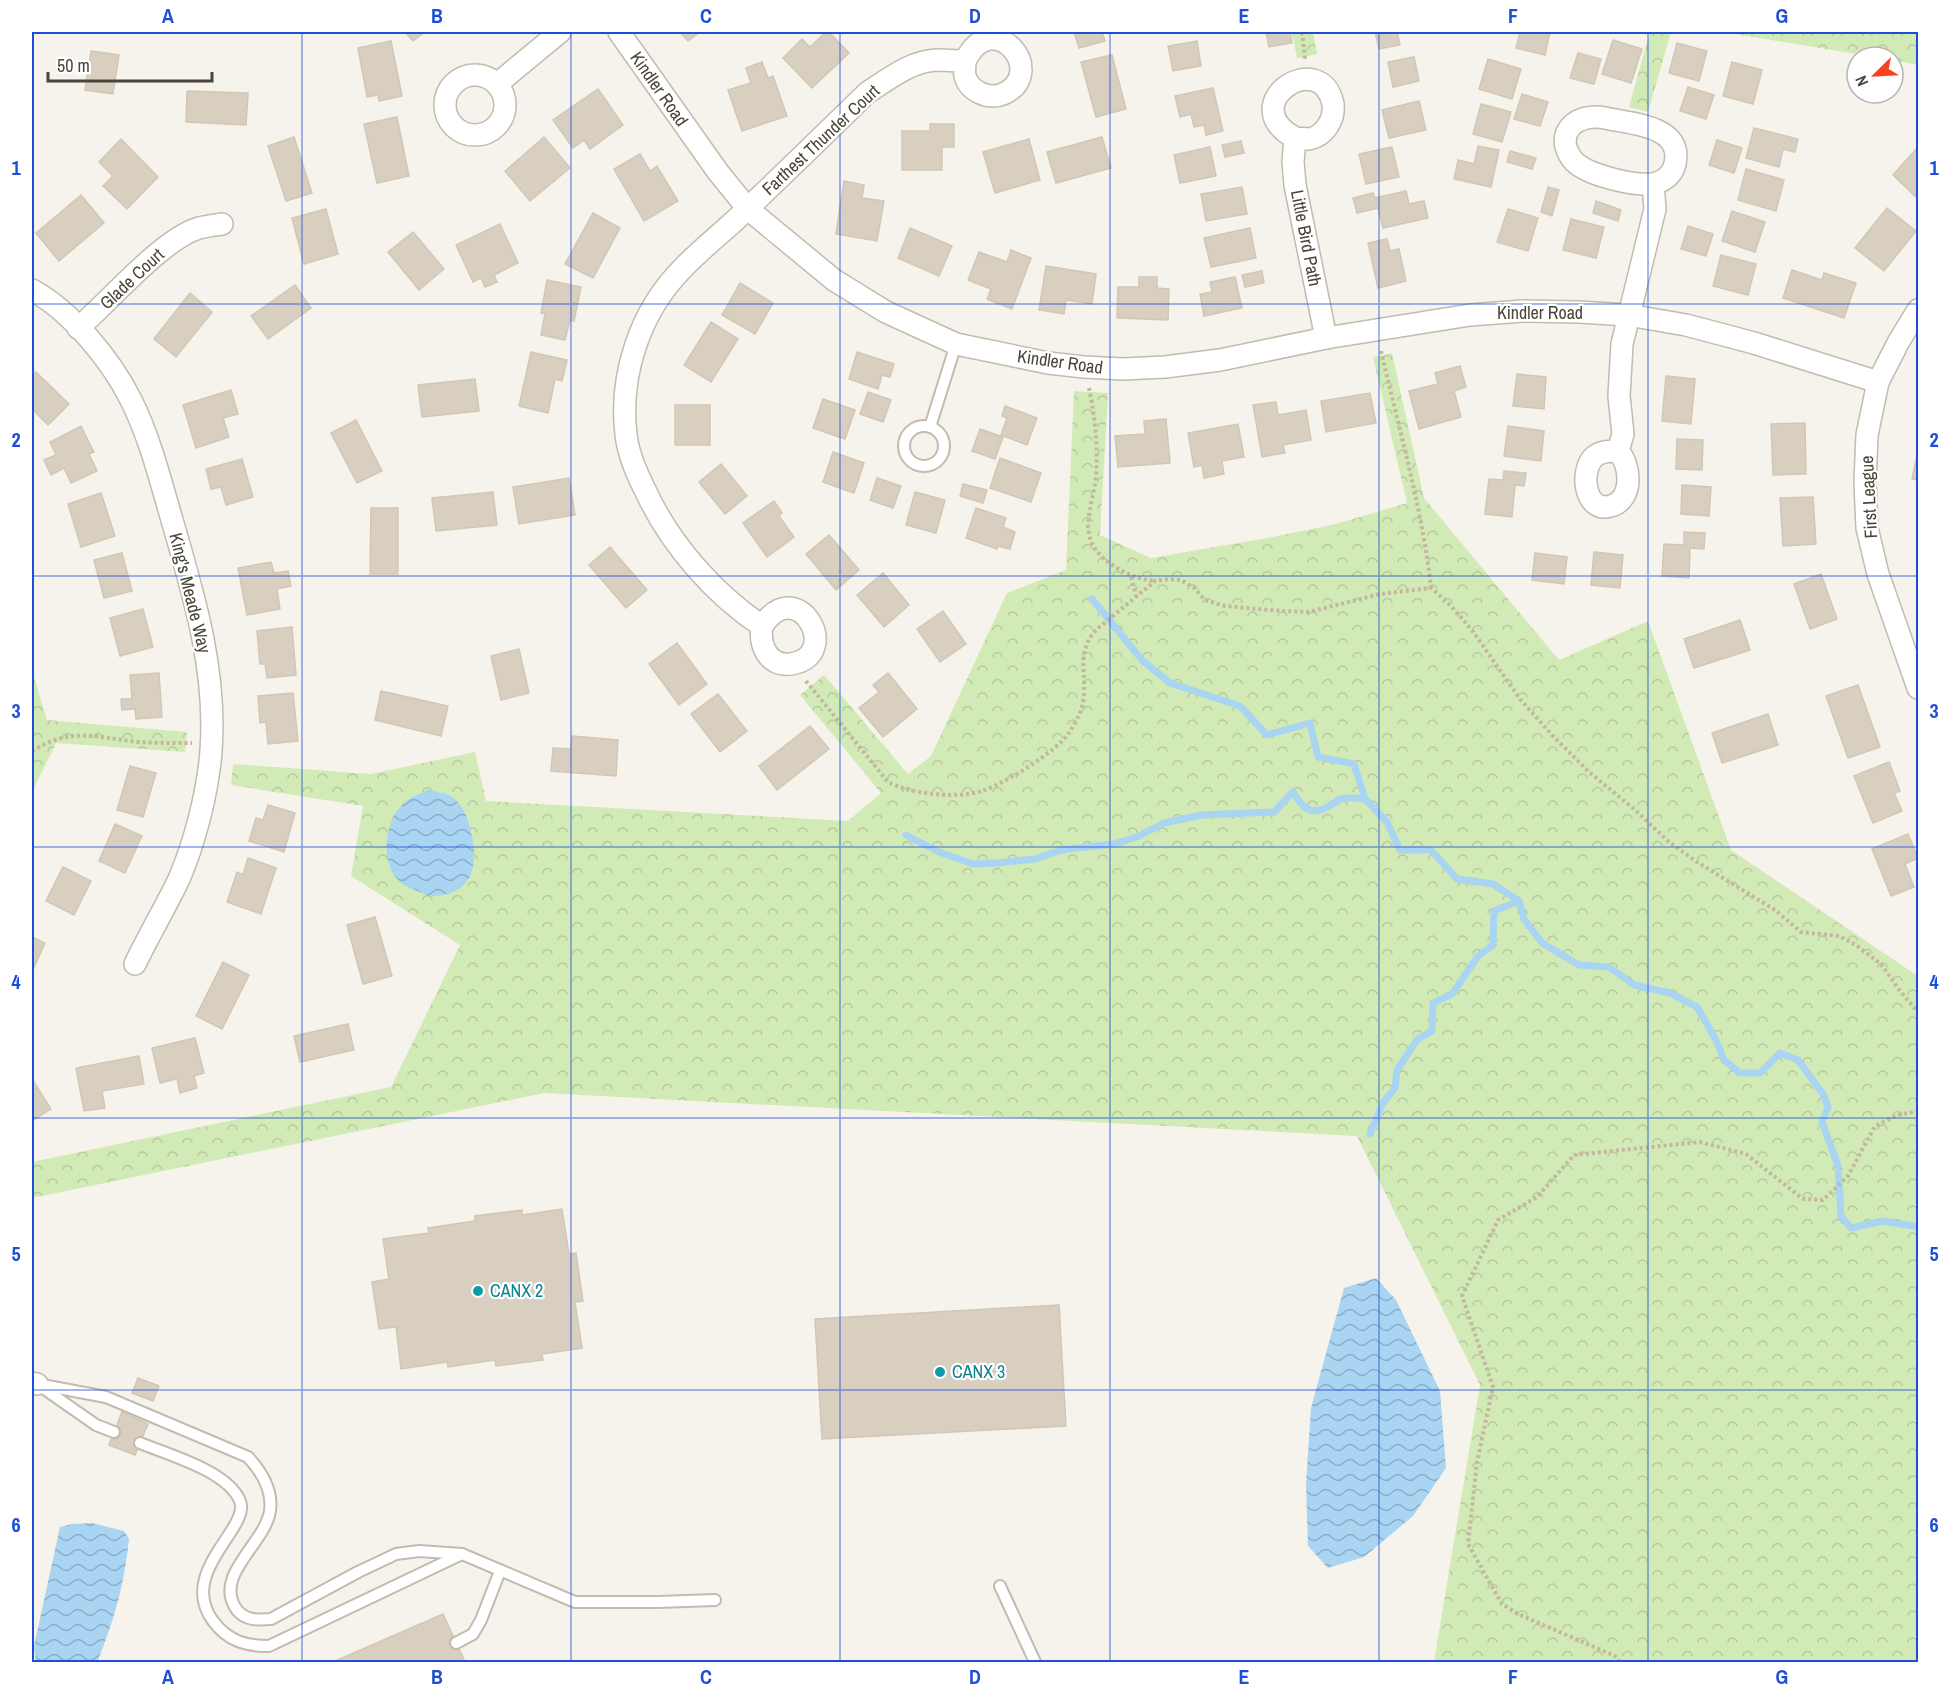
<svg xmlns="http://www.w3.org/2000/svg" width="1950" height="1694" viewBox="0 0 1950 1694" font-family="'Archivo Narrow',sans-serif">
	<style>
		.park { fill: url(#park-crowns) }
		.water { fill: url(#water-waves) }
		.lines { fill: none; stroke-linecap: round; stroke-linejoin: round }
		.stream { stroke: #a9d4f2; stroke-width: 7 }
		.building { fill: #d8cfc1; stroke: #d3c7b4; stroke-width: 1.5 }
		.lane-casing { stroke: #c2bbae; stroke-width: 14 }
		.street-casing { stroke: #c2bbae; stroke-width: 24 }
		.path { stroke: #c4b79f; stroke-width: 4; stroke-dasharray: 3 3; stroke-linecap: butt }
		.lane { stroke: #fff; stroke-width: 10 }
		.street { stroke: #fff; stroke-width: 21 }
		.grid { fill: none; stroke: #1d4ed8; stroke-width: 1.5; stroke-opacity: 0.55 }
		.culture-dot { fill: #0f9aa8; stroke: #fff; stroke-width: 2 }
		.labels { text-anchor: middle; stroke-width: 4.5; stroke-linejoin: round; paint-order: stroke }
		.street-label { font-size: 18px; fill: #4b4439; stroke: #fff }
		.culture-label { font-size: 18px; fill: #0d838f; stroke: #fff; text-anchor: start }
		.neatline { fill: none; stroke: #1d4ed8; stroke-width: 2 }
		.grid-label { font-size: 20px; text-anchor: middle; font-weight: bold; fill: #1d4ed8 }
	</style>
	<defs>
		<pattern id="park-crowns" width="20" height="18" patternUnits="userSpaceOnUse" patternTransform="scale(1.5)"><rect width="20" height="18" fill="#d2eab5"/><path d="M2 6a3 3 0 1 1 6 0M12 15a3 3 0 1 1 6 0" fill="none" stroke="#b6ca9c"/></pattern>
		<pattern id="water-waves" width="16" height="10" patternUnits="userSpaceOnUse" patternTransform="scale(1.5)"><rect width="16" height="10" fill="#a9d4f2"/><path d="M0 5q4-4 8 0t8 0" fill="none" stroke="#8caec5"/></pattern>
	</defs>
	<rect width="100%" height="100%" fill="#f6f3ec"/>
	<g class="park">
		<polygon points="1292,32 1313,32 1317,54 1297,58"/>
		<polygon points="1650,32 1671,32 1648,112 1629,107"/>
		<polygon points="1723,32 1918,32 1918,65 1893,60 1893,57 1874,57"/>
		<polygon points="1392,353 1424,498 1559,660 1648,621 1731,850 1918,976 1918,1662 1434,1662 1480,1385 1357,1136 544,1093 32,1198 32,1162 391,1087 460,945 351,876 363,806 231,785 233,764 371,774 475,752 486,801 848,821 881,793 800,695 824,675 908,774 931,756 1007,593 1066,570 1074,391 1108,393 1100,535 1151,558 1267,538 1336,524 1407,503 1373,357"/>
		<polygon points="32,670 47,720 187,732 185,752 56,743 32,792"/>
	</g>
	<g class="water">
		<path d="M429,790C436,792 446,793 451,796C464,805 469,821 472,836C478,866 473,892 437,896C430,897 421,893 415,890C410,888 403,885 399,881C380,862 384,824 402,805C409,797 419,794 429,790Z"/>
		<polygon points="1376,1278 1396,1300 1440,1391 1446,1468 1413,1516 1364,1557 1328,1568 1308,1546 1306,1484 1311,1408 1344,1288"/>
		<path d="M92,1523L124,1531L129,1539C124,1585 115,1617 98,1660L95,1662H36L34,1646L60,1527L72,1524Z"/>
	</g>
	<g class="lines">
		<g class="stream">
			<polyline points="1092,599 1142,660 1170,683 1240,706 1267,735 1310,723 1318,757 1354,764 1365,799 1387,822 1400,850 1431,850 1457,879 1493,884 1519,901 1524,919 1542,943 1579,965 1609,967 1634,985 1670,993 1697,1007 1716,1040 1724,1060 1740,1073 1760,1073 1780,1053 1798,1060 1823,1094 1828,1107 1822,1122 1838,1166 1841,1216 1851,1228 1883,1221 1918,1227"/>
			<path d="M906,835L939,852L973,864L998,863L1035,859L1061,850L1114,844L1139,836L1164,823L1201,815L1274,812L1293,792C1301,806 1310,817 1327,807C1332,805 1336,801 1340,799C1349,797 1356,798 1365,799"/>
			<polyline points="1370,1134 1383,1103 1395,1088 1397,1070 1417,1040 1432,1031 1433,1003 1452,994 1478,956 1493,945 1494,911 1519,901"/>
		</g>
	</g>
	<g class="building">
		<polygon points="405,32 425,32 413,41"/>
		<polygon points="680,32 700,32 688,41"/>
		<polygon points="826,32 829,32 849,53 812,88 783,58 802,39 810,47"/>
		<polygon points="1074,32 1102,32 1105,41 1079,48"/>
		<polygon points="1266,32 1290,32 1292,43 1269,47"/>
		<polygon points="1375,32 1397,32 1400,45 1379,49"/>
		<polygon points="1520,32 1550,32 1545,55 1516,48"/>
		<polygon points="1613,40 1642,49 1631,83 1602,74"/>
		<polygon points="391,41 402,96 379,101 378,95 367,97 358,48"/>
		<polygon points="1197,41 1201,66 1173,71 1168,46"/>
		<polygon points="1677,43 1707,51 1699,81 1669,73"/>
		<polygon points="91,51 119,55 113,94 85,90"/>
		<polygon points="1578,53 1601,59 1594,84 1570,78"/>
		<polygon points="1112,55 1126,109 1096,117 1081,62"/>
		<polygon points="1414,57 1419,81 1393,87 1388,62"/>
		<polygon points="1488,59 1521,69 1512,99 1479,89"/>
		<polygon points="762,62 768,78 773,76 787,116 742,131 728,90 751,83 746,68"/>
		<polygon points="1732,62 1762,70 1753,104 1723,96"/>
		<polygon points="1688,87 1714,95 1706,119 1680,111"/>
		<polygon points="1213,88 1223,131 1206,135 1204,125 1194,127 1191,114 1180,117 1175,96"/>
		<polygon points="598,89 623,125 590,149 584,140 573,148 553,120"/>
		<polygon points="187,91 248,93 246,125 186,122"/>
		<polygon points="1522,94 1548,102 1540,126 1514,119"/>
		<polygon points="1419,101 1426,130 1389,138 1382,110"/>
		<polygon points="1481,104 1511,112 1502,142 1473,134"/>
		<polygon points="397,117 409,176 377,183 364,124"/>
		<polygon points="930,124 954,124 954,147 942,147 942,170 902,170 902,131 930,131"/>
		<polygon points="1754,128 1798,139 1795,152 1783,149 1779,167 1746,158"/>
		<polygon points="294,137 312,193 286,201 268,146"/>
		<polygon points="544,137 570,168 530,201 505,171"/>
		<polygon points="1102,137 1111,168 1056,183 1047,152"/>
		<polygon points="121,139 158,177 127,209 103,186 113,176 99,162"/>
		<polygon points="1029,139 1040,180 995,193 983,152"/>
		<polygon points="1717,140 1742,148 1734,173 1709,165"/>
		<polygon points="1241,141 1244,153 1225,157 1222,145"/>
		<polygon points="1478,146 1499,150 1491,187 1454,179 1458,160 1474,164"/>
		<polygon points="1210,147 1216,176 1180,183 1174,155"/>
		<polygon points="1392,147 1399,177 1366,184 1359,154"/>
		<polygon points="1918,147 1918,199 1893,175"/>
		<polygon points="1510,151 1536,158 1532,169 1507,162"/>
		<polygon points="640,154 650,171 657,166 678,201 644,221 614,169"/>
		<polygon points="1746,169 1784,180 1776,211 1738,200"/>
		<polygon points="844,181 864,185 862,198 884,201 877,241 836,234"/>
		<polygon points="1242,187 1247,214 1206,221 1201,194"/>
		<polygon points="1548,187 1559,190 1552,216 1541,212"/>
		<polygon points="1406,191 1409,204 1424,201 1428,218 1383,228 1378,208 1357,213 1353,198 1373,193 1375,198"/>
		<polygon points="81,195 104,223 59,261 36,233"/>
		<polygon points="1596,201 1621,210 1618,221 1593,213"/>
		<polygon points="1887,208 1916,231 1884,271 1855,248"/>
		<polygon points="326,209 338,254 304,264 292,218"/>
		<polygon points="1508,209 1538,218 1528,251 1497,242"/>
		<polygon points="1732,211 1765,222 1755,252 1722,241"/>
		<polygon points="593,213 620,228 593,278 565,264"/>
		<polygon points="1571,219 1604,227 1596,258 1563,250"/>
		<polygon points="500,224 518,263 494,275 497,282 485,287 481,278 473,282 456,245"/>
		<polygon points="1688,226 1713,234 1706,256 1681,249"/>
		<polygon points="910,228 952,246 939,276 898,258"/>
		<polygon points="1250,228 1256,258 1211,267 1204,238"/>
		<polygon points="413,232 444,269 419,290 388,252"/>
		<polygon points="1387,239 1390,251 1399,249 1406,281 1378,288 1368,243"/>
		<polygon points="1011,250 1031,258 1012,309 987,299 991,289 968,280 979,252 1007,262"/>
		<polygon points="1721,255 1756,264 1748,295 1713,286"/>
		<polygon points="1046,266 1096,274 1092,304 1066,300 1064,314 1039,310"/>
		<polygon points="1792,270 1822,280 1824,273 1856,283 1844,318 1783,298"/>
		<polygon points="1262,271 1264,283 1245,287 1242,275"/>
		<polygon points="1139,277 1157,277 1157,288 1169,289 1168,320 1117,318 1118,287 1139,287"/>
		<polygon points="1235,277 1242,308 1204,316 1200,294 1212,292 1210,282"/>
		<polygon points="547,280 581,287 574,321 570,320 565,340 541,335 545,314 541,313"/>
		<polygon points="740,283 773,303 755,334 722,315"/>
		<polygon points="295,285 311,308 268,339 251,316"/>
		<polygon points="190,293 212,312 176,357 154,339"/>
		<polygon points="711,322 738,339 711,382 684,365"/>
		<polygon points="531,352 567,360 562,381 555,379 548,413 519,406"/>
		<polygon points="857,352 894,364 890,377 882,375 878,389 849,379"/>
		<polygon points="1460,366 1466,387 1454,391 1461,417 1419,429 1409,391 1438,384 1435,373"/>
		<polygon points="36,372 69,404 48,425 32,409 32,377"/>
		<polygon points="1517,374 1546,377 1544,409 1513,406"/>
		<polygon points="1666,376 1695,379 1691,424 1662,421"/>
		<polygon points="475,379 479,411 422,417 418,385"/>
		<polygon points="231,390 238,414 223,418 229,437 196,448 183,405"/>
		<polygon points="868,392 891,400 883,422 860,414"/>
		<polygon points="1370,393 1376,423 1326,432 1321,401"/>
		<polygon points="823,399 855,410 845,439 813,428"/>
		<polygon points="1276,402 1278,415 1306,410 1311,440 1283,445 1285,453 1262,457 1253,405"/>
		<rect x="675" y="405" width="35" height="40"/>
		<polygon points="1005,406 1037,418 1027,445 1001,435 1007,418 1002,416"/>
		<polygon points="1166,419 1170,463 1118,467 1115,436 1145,434 1144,421"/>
		<polygon points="356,420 382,471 357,483 331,433"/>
		<polygon points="1805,423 1806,474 1773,475 1771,424"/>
		<polygon points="1238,424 1244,457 1222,461 1224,474 1204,478 1202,465 1194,467 1188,433"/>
		<polygon points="81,426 94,452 89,454 97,471 71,483 64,468 51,475 44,460 56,455 50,442"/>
		<polygon points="1508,426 1544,431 1541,461 1504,456"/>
		<polygon points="980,429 1003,437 995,459 972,451"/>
		<polygon points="1677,439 1703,440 1702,470 1676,469"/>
		<polygon points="1918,450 1918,480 1912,479"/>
		<polygon points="833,452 864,463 854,493 823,482"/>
		<polygon points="1000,458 1041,473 1031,502 990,488"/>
		<polygon points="242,459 253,497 226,505 221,487 211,489 206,469"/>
		<polygon points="721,464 747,496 725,514 699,482"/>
		<polygon points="1504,471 1526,473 1524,486 1515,485 1512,517 1485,514 1489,479 1503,480"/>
		<polygon points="569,478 575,515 519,524 513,487"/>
		<polygon points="877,478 901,486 893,508 870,500"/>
		<polygon points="963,484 987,490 983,503 960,496"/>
		<polygon points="1682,485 1711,487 1709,516 1681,514"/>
		<polygon points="493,492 497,525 436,531 432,498"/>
		<polygon points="915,492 945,500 936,533 906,525"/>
		<polygon points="101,493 115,536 81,547 68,504"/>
		<polygon points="1813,497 1816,544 1783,546 1780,498"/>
		<polygon points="774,501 782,513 779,516 794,537 767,557 743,523"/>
		<polygon points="371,508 398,508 398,574 370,574"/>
		<polygon points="976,508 1006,518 1003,527 1015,532 1010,549 998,546 997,549 966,538"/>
		<polygon points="1684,532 1705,533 1704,549 1690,548 1689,578 1662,576 1664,544 1684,545"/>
		<polygon points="829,535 859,570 836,590 806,554"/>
		<polygon points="610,547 647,590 626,608 589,565"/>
		<polygon points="1594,552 1623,555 1620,588 1591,585"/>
		<polygon points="122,553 132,591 104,598 94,560"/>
		<polygon points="1535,553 1567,557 1564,584 1532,580"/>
		<polygon points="271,562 274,573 288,571 291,586 277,589 280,609 247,615 238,568"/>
		<polygon points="883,573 909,605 884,627 857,595"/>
		<polygon points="1821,574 1837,619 1810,629 1794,584"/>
		<polygon points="143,609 153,647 120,656 110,618"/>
		<polygon points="943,611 966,644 940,662 917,629"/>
		<polygon points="1740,620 1750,650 1694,668 1684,639"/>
		<polygon points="292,627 296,675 267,678 265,664 260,664 257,631"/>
		<polygon points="677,643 707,684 679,705 649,664"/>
		<polygon points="519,649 529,693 501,700 491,656"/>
		<polygon points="159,673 162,717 136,719 135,709 122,710 121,699 132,699 130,675"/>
		<polygon points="888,673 917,709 883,737 859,708 879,692 873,685"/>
		<polygon points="1858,685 1880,747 1848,758 1826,696"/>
		<polygon points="381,691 448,706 441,736 375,720"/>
		<polygon points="293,693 298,741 268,744 266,722 260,723 258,696"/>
		<polygon points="718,694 747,731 720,752 691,714"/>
		<polygon points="1768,714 1778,745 1722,763 1712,733"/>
		<polygon points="810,726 829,749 777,790 759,766"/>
		<polygon points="572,736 618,740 616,776 551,771 553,748 571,749"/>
		<polygon points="1889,762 1900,791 1894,793 1902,811 1873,823 1854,776"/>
		<polygon points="130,766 156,773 143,817 117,810"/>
		<polygon points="268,805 295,813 284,852 249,841 256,818 263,820"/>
		<polygon points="115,824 142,836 125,873 99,861"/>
		<polygon points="1908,834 1918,858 1905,864 1914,887 1891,896 1872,849"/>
		<polygon points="248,858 276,868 261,914 227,902 237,872 243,875"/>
		<polygon points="63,867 91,881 74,915 46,901"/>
		<polygon points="375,917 392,976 363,984 347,925"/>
		<polygon points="32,937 45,943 32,972"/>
		<polygon points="223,962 249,975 222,1029 196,1016"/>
		<polygon points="348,1024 354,1050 300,1062 294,1036"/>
		<polygon points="195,1038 204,1073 194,1076 197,1088 180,1093 177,1079 160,1083 152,1048"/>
		<polygon points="139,1056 144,1084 102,1091 105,1108 84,1111 76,1068"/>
		<polygon points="32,1079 51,1109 32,1121"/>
		<polygon points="562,1209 569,1254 576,1253 583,1301 575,1302 582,1348 542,1354 543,1360 496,1366 495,1360 448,1367 447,1362 401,1369 396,1327 379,1329 372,1282 389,1279 383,1239 429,1233 428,1228 475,1221 475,1216 522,1210 522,1215"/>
		<polygon points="1059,1305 1066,1426 822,1439 815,1319"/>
		<polygon points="138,1378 159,1386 153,1401 132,1393"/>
		<polygon points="122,1412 148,1424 135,1455 109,1445"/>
		<polygon points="443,1614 465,1662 333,1662"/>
	</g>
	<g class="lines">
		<defs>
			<g id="lane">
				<circle cx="924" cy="446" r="20"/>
				<polyline points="930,427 956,344"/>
				<path d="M37,1384L106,1397L248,1457C261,1471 273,1490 270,1511C265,1544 212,1576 237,1610C246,1621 258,1620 271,1619L358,1572L396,1554L419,1551L462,1554L575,1602H658L715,1600"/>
				<polyline points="43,1388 96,1425 114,1432"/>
				<path d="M140,1443C169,1455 228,1471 240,1501C251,1528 177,1572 213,1621C228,1641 245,1646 269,1646L462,1554"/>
				<polyline points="1000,1586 1035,1662"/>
				<polyline points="456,1643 473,1634 481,1620 500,1571"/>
			</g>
			<g id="street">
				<polyline points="619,32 718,172 748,209 834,280 886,312 956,344 1048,363 1084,367 1123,369 1165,367 1220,360 1326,338 1470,315 1523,311 1579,312 1628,315 1686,325 1754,343 1878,382"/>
				<circle cx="475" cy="105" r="30"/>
				<polyline points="497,84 560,32"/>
				<path d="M1295,138C1299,138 1305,139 1309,139C1325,136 1335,119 1333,104C1321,46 1233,104 1295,138L1293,162L1295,185L1326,338"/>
				<path d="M32,290C71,311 111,360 131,400C150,438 160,479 172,520C194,596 217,671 211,751C208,791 195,842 179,879C165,908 149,935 135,964"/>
				<polyline points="1918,310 1899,341 1878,382 1867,435 1865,482 1867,528 1878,574 1918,688"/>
				<path d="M78,328C110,301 162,239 199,228C206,226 215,225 222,224"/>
				<path d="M1618,451C1610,451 1602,451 1595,456C1579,469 1584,514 1611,506C1634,499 1631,465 1618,451L1623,434L1619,396L1622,344L1655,209L1653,184C1634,186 1584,175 1572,159C1553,133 1577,112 1605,118C1631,124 1683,125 1675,164C1672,176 1664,181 1653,184"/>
				<path d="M762,626C798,572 844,656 791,664C768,667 759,645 762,626C715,595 671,545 647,494C638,476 628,455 626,434C619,375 640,311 683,268C703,247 726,230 746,210C787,171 827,132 867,93C887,80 911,61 936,60C945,60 955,61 965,61C993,4 1050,73 1003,94C988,100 969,91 965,76C964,71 965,66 965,61"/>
				<polyline points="32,1383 37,1384"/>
			</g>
		</defs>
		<use href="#lane" class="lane-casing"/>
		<use href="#street" class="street-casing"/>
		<g class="path">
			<polyline points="1302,32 1305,56 1304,61"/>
			<path d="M1381,351C1399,429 1422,508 1431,587"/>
			<path d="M1089,388C1095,417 1098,445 1096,475C1093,511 1074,536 1109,563C1124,573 1137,579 1155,581"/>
			<polyline points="1131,577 1136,596"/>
			<path d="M806,681L888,782C910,794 957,799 982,791C1004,784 1056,752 1069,733C1073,727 1077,719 1080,713C1092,682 1072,657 1096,630L1155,581L1169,579L1181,580L1194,588L1205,600L1225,606L1281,611L1309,612L1380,594L1431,588L1450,605L1472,630L1520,699L1552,735L1589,772L1634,809L1669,842L1697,862L1775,910L1801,932L1839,936L1856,945L1881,964L1900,991L1918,1012"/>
			<path d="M32,751C73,726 96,738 140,742C157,743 174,743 192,743"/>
			<polyline points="1620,1662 1615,1656 1518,1614 1502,1604 1468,1544 1477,1462 1493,1387 1462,1296 1498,1220 1537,1197 1574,1155 1700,1142 1746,1154 1803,1199 1823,1200 1848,1176 1875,1126 1898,1115 1918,1111"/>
		</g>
		<use href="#lane" class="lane"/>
		<use href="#street" class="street"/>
	</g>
	<path class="grid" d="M302,32V1662M571,32V1662M840,32V1662M1110,32V1662M1379,32V1662M1648,32V1662M32,304H1918M32,576H1918M32,847H1918M32,1118H1918M32,1390H1918"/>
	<g class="culture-dot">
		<circle cx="478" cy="1291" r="6"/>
		<circle cx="940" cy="1372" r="6"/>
	</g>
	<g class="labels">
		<g class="street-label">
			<text transform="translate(659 89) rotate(55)" y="6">Kindler Road</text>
			<text transform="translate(821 140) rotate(-43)" y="6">Farthest Thunder Court</text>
			<text transform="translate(1306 238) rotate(79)" y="6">Little Bird Path</text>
			<text transform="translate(132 279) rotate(-43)" y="6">Glade Court</text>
			<text x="1540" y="319">Kindler Road</text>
			<text transform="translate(1060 362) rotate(8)" y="6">Kindler Road</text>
			<text transform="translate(1869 497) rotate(-93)" y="6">First League</text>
			<text transform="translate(190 593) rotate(76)" y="6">King's Meade Way</text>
		</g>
		<g class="culture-label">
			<text x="490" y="1297">CANX 2</text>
			<text x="952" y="1378">CANX 3</text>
		</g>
	</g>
	<rect width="1950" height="1694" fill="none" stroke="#ffffff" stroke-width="66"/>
	<g transform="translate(1875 75) rotate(246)"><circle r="28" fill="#ffffff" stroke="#b7b4b0" stroke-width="1.5"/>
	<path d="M0-4.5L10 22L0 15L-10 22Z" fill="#fc3f1d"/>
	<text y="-9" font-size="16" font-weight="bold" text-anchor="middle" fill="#4b4439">N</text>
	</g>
	<path d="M48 72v9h164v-9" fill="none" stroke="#4b4439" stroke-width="3"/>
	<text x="57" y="72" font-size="18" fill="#4b4439" stroke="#ffffff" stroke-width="4.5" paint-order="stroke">50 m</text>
	<rect x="33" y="33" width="1884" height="1628" class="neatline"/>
	<g class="grid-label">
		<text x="168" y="23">A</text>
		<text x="437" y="23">B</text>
		<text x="706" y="23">C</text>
		<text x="975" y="23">D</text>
		<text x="1244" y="23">E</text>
		<text x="1513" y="23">F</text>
		<text x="1782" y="23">G</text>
		<text x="16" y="175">1</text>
		<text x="1934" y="175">1</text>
		<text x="16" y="447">2</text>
		<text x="1934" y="447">2</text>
		<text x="16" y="718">3</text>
		<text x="1934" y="718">3</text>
		<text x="16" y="989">4</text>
		<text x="1934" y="989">4</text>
		<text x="16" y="1261">5</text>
		<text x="1934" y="1261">5</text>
		<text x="16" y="1532">6</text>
		<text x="1934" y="1532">6</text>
		<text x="168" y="1684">A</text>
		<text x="437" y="1684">B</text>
		<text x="706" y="1684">C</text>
		<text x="975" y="1684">D</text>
		<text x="1244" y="1684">E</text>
		<text x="1513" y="1684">F</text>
		<text x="1782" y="1684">G</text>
	</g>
</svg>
